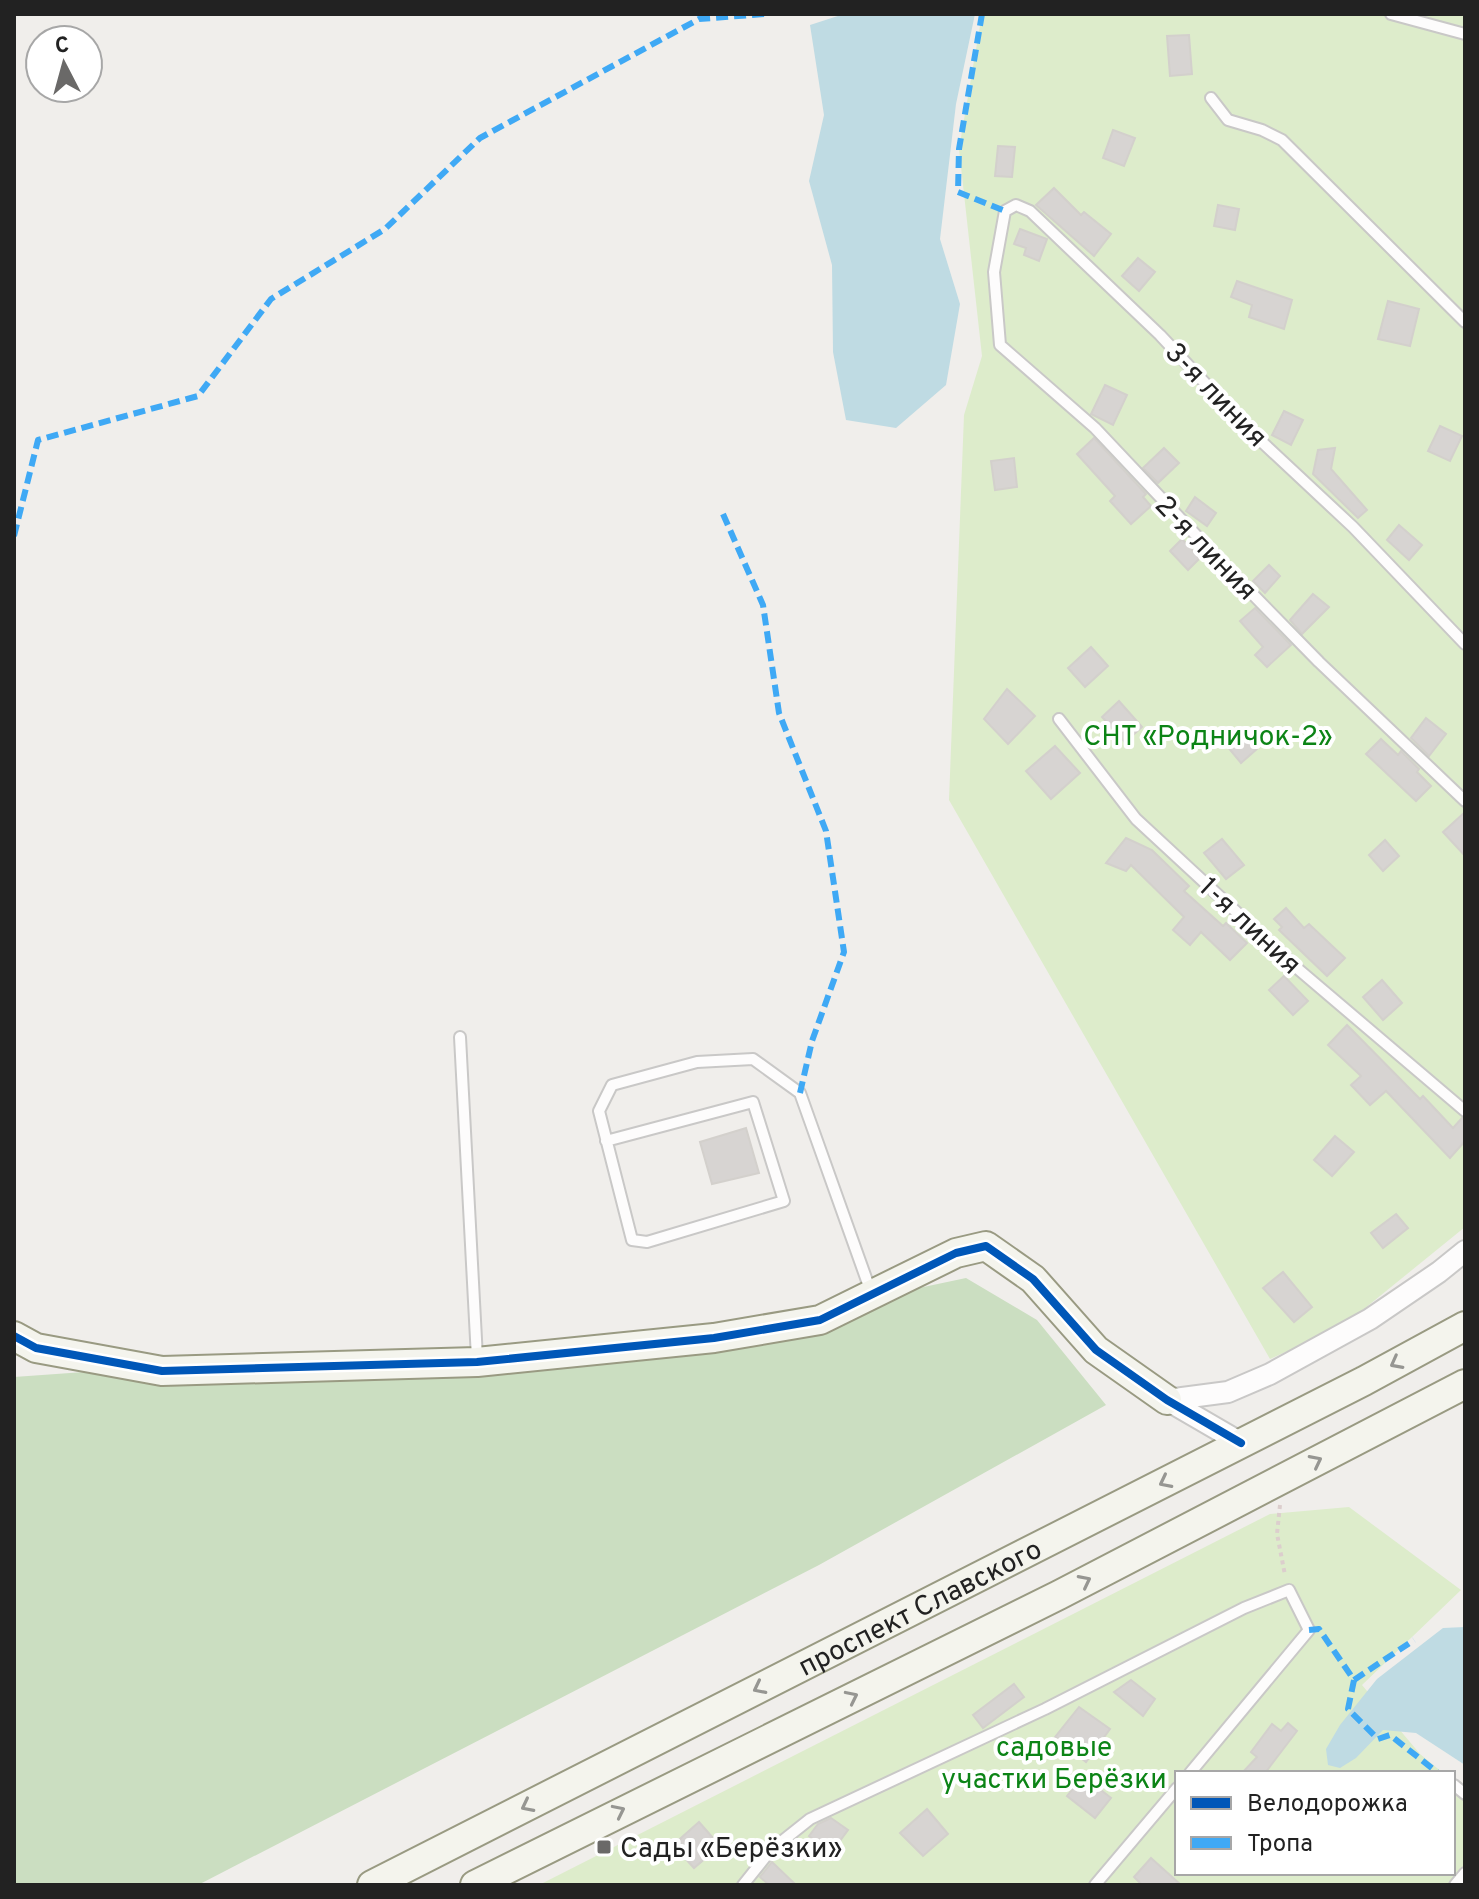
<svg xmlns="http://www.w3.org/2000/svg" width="1479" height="1899" viewBox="0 0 1479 1899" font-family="Overpass,sans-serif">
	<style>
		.grass { fill: #ddeccb }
		.forest { fill: #cbdec1 }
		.water { fill: #bfdbe3 }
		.building { fill: #d7d4d2; stroke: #d3d0cc; stroke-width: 2 }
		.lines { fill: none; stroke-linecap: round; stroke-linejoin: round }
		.lane-casing { stroke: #c9c8c7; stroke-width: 14 }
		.street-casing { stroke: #c9c8c7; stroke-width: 24 }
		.secondary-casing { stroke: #999a82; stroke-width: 32 }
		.path { stroke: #dccecd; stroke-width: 4; stroke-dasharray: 4 4; stroke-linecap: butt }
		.lane { stroke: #fdfcfc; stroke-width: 10 }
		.street { stroke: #fdfcfc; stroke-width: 20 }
		.secondary { stroke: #f4f4ed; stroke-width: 28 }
		.quiet { stroke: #3fa9f5; stroke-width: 6; stroke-dasharray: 12 6; stroke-linecap: butt }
		.cycleway-casing { stroke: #fff; stroke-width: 13 }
		.cycleway { stroke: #0057b8; stroke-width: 8 }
		.oneway { stroke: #969692 }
		.poi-dot { fill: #6a6968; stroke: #fff; stroke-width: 3 }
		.labels { text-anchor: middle; stroke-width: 8; stroke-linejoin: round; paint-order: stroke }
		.street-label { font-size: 28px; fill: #222; stroke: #fff }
		.park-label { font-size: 28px; fill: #0c8416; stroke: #fff }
		.poi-label { font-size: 28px; fill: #222; stroke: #fff; text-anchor: start }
	</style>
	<rect width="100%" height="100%" fill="#f0eeeb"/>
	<g class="grass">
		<polygon points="982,14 1465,14 1465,1227 1343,1326 1270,1359 949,800 964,415 982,356 959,149"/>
		<polygon points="1349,1507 1461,1590 1362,1685 1420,1754 1443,1773 1177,1773 1177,1873 1453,1873 1453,1781 1465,1791 1465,1885 539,1885 1270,1514"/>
	</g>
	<polygon class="forest" points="966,1278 1037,1320 1106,1405 819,1565 198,1885 14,1885 14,1377 84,1372 313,1376 599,1356"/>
	<g class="water">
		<polygon points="844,14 975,14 956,104 940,239 960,304 946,385 896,428 846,420 833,352 832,265 809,181 824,115 810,25"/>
		<polygon points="1465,1627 1465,1765 1416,1733 1383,1730 1356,1758 1340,1768 1328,1765 1326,1749 1340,1725 1377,1679 1443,1628"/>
	</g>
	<g class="building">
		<polygon points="1189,35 1192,74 1170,76 1167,36"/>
		<polygon points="1113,130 1135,138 1124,166 1103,158"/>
		<polygon points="998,146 1015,147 1012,177 995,176"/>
		<polygon points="1054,188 1081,215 1084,212 1111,234 1094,256 1036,205"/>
		<polygon points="1218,205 1239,209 1235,230 1214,226"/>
		<polygon points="1020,229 1047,239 1039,261 1024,255 1026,248 1014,244"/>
		<polygon points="1138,258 1155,272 1139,291 1122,276"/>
		<polygon points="1237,281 1292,300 1284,329 1249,317 1252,305 1231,297"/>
		<polygon points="1388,301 1419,309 1410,346 1378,339"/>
		<polygon points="1105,385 1127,395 1113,425 1091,414"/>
		<polygon points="1284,411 1303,420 1291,445 1272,435"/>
		<polygon points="1440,426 1462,436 1450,461 1428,451"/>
		<polygon points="1094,438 1146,494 1143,497 1151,506 1131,524 1110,501 1115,496 1077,454"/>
		<polygon points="1164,448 1179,463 1158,483 1143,468"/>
		<polygon points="1335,448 1331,469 1367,510 1358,518 1313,474 1318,450"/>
		<polygon points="1014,458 1017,487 995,490 991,461"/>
		<polygon points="1195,497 1216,513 1207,526 1186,511"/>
		<polygon points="1399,525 1422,545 1409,560 1387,540"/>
		<polygon points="1182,539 1200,558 1188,570 1170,551"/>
		<polygon points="1269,565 1280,576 1265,593 1253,581"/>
		<polygon points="1313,594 1329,607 1302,634 1290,620"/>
		<polygon points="1255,608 1291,645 1267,667 1255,655 1263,647 1240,621"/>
		<polygon points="1091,647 1108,666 1085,687 1068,668"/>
		<polygon points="1007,689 1035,716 1008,744 984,719"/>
		<polygon points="1119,701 1142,727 1125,742 1102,717"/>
		<polygon points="1426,718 1446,734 1429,756 1411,738"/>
		<polygon points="1242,732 1257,749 1241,763 1226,745"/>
		<polygon points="1381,739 1398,755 1401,751 1419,769 1417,772 1431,786 1416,801 1366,754"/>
		<polygon points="1055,746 1080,773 1051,799 1026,771"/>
		<polygon points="1465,812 1465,856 1443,832"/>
		<polygon points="1126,838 1152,850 1189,886 1184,891 1223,926 1226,923 1247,943 1230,960 1201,932 1190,945 1173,930 1184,917 1131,865 1126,871 1106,863"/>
		<polygon points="1222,839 1244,865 1226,879 1204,853"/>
		<polygon points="1385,840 1399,856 1383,871 1369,855"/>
		<polygon points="1286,908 1304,928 1309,924 1345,958 1327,976 1279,930 1282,927 1274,919"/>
		<polygon points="1284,976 1308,1001 1293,1015 1269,990"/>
		<polygon points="1382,980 1402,1003 1383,1020 1363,997"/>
		<polygon points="1347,1025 1420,1099 1423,1096 1453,1128 1462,1118 1465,1119 1465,1141 1450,1158 1386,1091 1370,1105 1351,1085 1361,1076 1328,1045"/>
		<polygon points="746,1128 759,1173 712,1184 700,1142"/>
		<polygon points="1335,1136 1354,1152 1332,1176 1314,1160"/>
		<polygon points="1396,1214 1408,1228 1383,1248 1371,1233"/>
		<polygon points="1283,1272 1312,1307 1294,1322 1263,1288"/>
		<polygon points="1131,1680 1155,1699 1143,1716 1114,1692"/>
		<polygon points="1014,1684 1024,1697 983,1728 973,1715"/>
		<polygon points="1079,1707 1110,1729 1086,1762 1055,1737"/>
		<polygon points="1288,1723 1297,1731 1265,1773 1242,1773 1257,1757 1251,1752 1272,1724 1281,1731"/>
		<polygon points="1083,1776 1111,1798 1095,1818 1067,1796"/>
		<polygon points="927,1809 948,1834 923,1856 900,1833"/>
		<polygon points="831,1818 848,1830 831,1853 809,1836 818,1824"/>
		<polygon points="699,1822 720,1846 694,1868 673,1845"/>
		<polygon points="1151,1858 1181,1885 1142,1885 1134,1877"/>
		<polygon points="772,1862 796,1885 769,1885 760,1877"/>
	</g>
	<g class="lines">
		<defs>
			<g id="lane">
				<polyline points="1391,14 1465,34"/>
				<polyline points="1211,98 1228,120 1262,130 1282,140 1465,322"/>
				<polyline points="1465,644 1353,527 1247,428 1160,335 1030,211 1016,205 1005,211 994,272 1000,345 1095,428 1227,568 1319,662 1465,801"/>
				<polyline points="1059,719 1136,819 1298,969 1465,1111"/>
				<polyline points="460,1037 477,1358"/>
				<polyline points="606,1141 753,1102 784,1201 647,1242 632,1240 599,1111 612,1085 697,1062 753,1059 800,1093 871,1292"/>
				<polyline points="1454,1785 1465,1794"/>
				<polyline points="743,1885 771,1850 810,1819 1045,1709 1244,1608 1289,1590 1309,1630 1190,1773"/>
				<polyline points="1095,1885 1177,1788"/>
				<polyline points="1455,1885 1465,1873"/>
			</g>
			<g id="street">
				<polyline points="1167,1400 1228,1392 1270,1374 1370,1319 1439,1272 1465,1251"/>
				<polyline points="1167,1400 1241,1443"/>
			</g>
			<g id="secondary">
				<polyline points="14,1336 36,1348 162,1371 477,1362 714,1338 820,1320 956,1253 986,1246 1033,1279 1096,1350 1167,1400"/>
				<path id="s1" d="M372,1885L1364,1381L1465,1326"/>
				<polyline points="475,1885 1059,1595 1465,1384"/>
			</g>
		</defs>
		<use href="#lane" class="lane-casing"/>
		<use href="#street" class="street-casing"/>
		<use href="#secondary" class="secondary-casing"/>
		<polyline class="path" points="1280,1505 1277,1534 1285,1575"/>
		<use href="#lane" class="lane"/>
		<use href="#street" class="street"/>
		<use href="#secondary" class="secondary"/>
		<g class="quiet">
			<polyline points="982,14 959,149 958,192 1005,211"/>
			<polyline points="723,514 763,605 779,713 826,831 844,952 812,1041 800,1093"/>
			<polyline points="14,536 38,440 198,396 271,299 385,229 480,138 699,19 764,14"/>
			<polyline points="1309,1630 1319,1629 1354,1680 1348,1709 1378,1739 1390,1735 1438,1773"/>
			<polyline points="1354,1680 1414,1640"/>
			<polyline points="1453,1785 1454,1785"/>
		</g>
		<defs>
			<polyline id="cycleway" points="14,1336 36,1348 162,1371 477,1362 714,1338 820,1320 956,1253 986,1246 1033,1279 1096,1350 1167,1400 1241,1443"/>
		</defs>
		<use href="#cycleway" class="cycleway-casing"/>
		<use href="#cycleway" class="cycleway"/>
	</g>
	<defs><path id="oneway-chevron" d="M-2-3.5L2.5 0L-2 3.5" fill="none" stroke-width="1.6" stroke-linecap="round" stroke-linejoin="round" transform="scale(2)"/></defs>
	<g class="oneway">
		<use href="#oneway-chevron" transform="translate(1396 1363) rotate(152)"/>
		<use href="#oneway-chevron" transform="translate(1316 1461) rotate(-27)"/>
		<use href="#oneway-chevron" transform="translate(1165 1482) rotate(153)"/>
		<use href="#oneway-chevron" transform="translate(1085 1581) rotate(-27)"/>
		<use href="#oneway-chevron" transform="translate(759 1688) rotate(153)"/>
		<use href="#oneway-chevron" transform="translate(852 1697) rotate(-26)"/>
		<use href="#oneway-chevron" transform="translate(527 1806) rotate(153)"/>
		<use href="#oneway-chevron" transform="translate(619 1811) rotate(-26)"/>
	</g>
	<rect class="poi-dot" x="596" y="1839" width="16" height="16" rx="4"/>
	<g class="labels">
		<g class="street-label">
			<text transform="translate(1217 394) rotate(46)" y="10">3-я линия</text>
			<text transform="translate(1207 547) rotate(46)" y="10">2-я линия</text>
			<text transform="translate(1251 925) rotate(43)" y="10">1-я линия</text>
			<text dy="10" stroke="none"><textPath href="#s1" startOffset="614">проспект Славского</textPath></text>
		</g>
		<g class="park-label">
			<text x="1208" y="745">СНТ «Родничок-2»</text>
			<text x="1054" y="1756">садовые<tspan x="1054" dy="32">участки Берёзки</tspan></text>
		</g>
		<g class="poi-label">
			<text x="620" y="1857">Сады «Берёзки»</text>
		</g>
	</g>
	<rect width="1479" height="1899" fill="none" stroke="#222222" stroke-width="32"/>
	<rect x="1175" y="1771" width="280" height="104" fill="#ffffff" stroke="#a7a7a7" stroke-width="2"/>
	<rect x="1191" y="1797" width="40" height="12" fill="#0057b8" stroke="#a7a7a7" stroke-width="2"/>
	<text x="1247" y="1811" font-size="24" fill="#222222">Велодорожка</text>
	<rect x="1191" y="1837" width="40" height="12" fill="#3fa9f5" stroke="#a7a7a7" stroke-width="2"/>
	<text x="1247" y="1851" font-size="24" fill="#222222">Тропа</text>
	<g transform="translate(64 64) rotate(354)"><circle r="38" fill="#ffffff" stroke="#a7a7a7" stroke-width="2"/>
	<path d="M0-6L14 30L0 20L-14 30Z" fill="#6a6968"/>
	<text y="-12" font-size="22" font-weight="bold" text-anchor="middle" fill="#222222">С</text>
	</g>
</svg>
